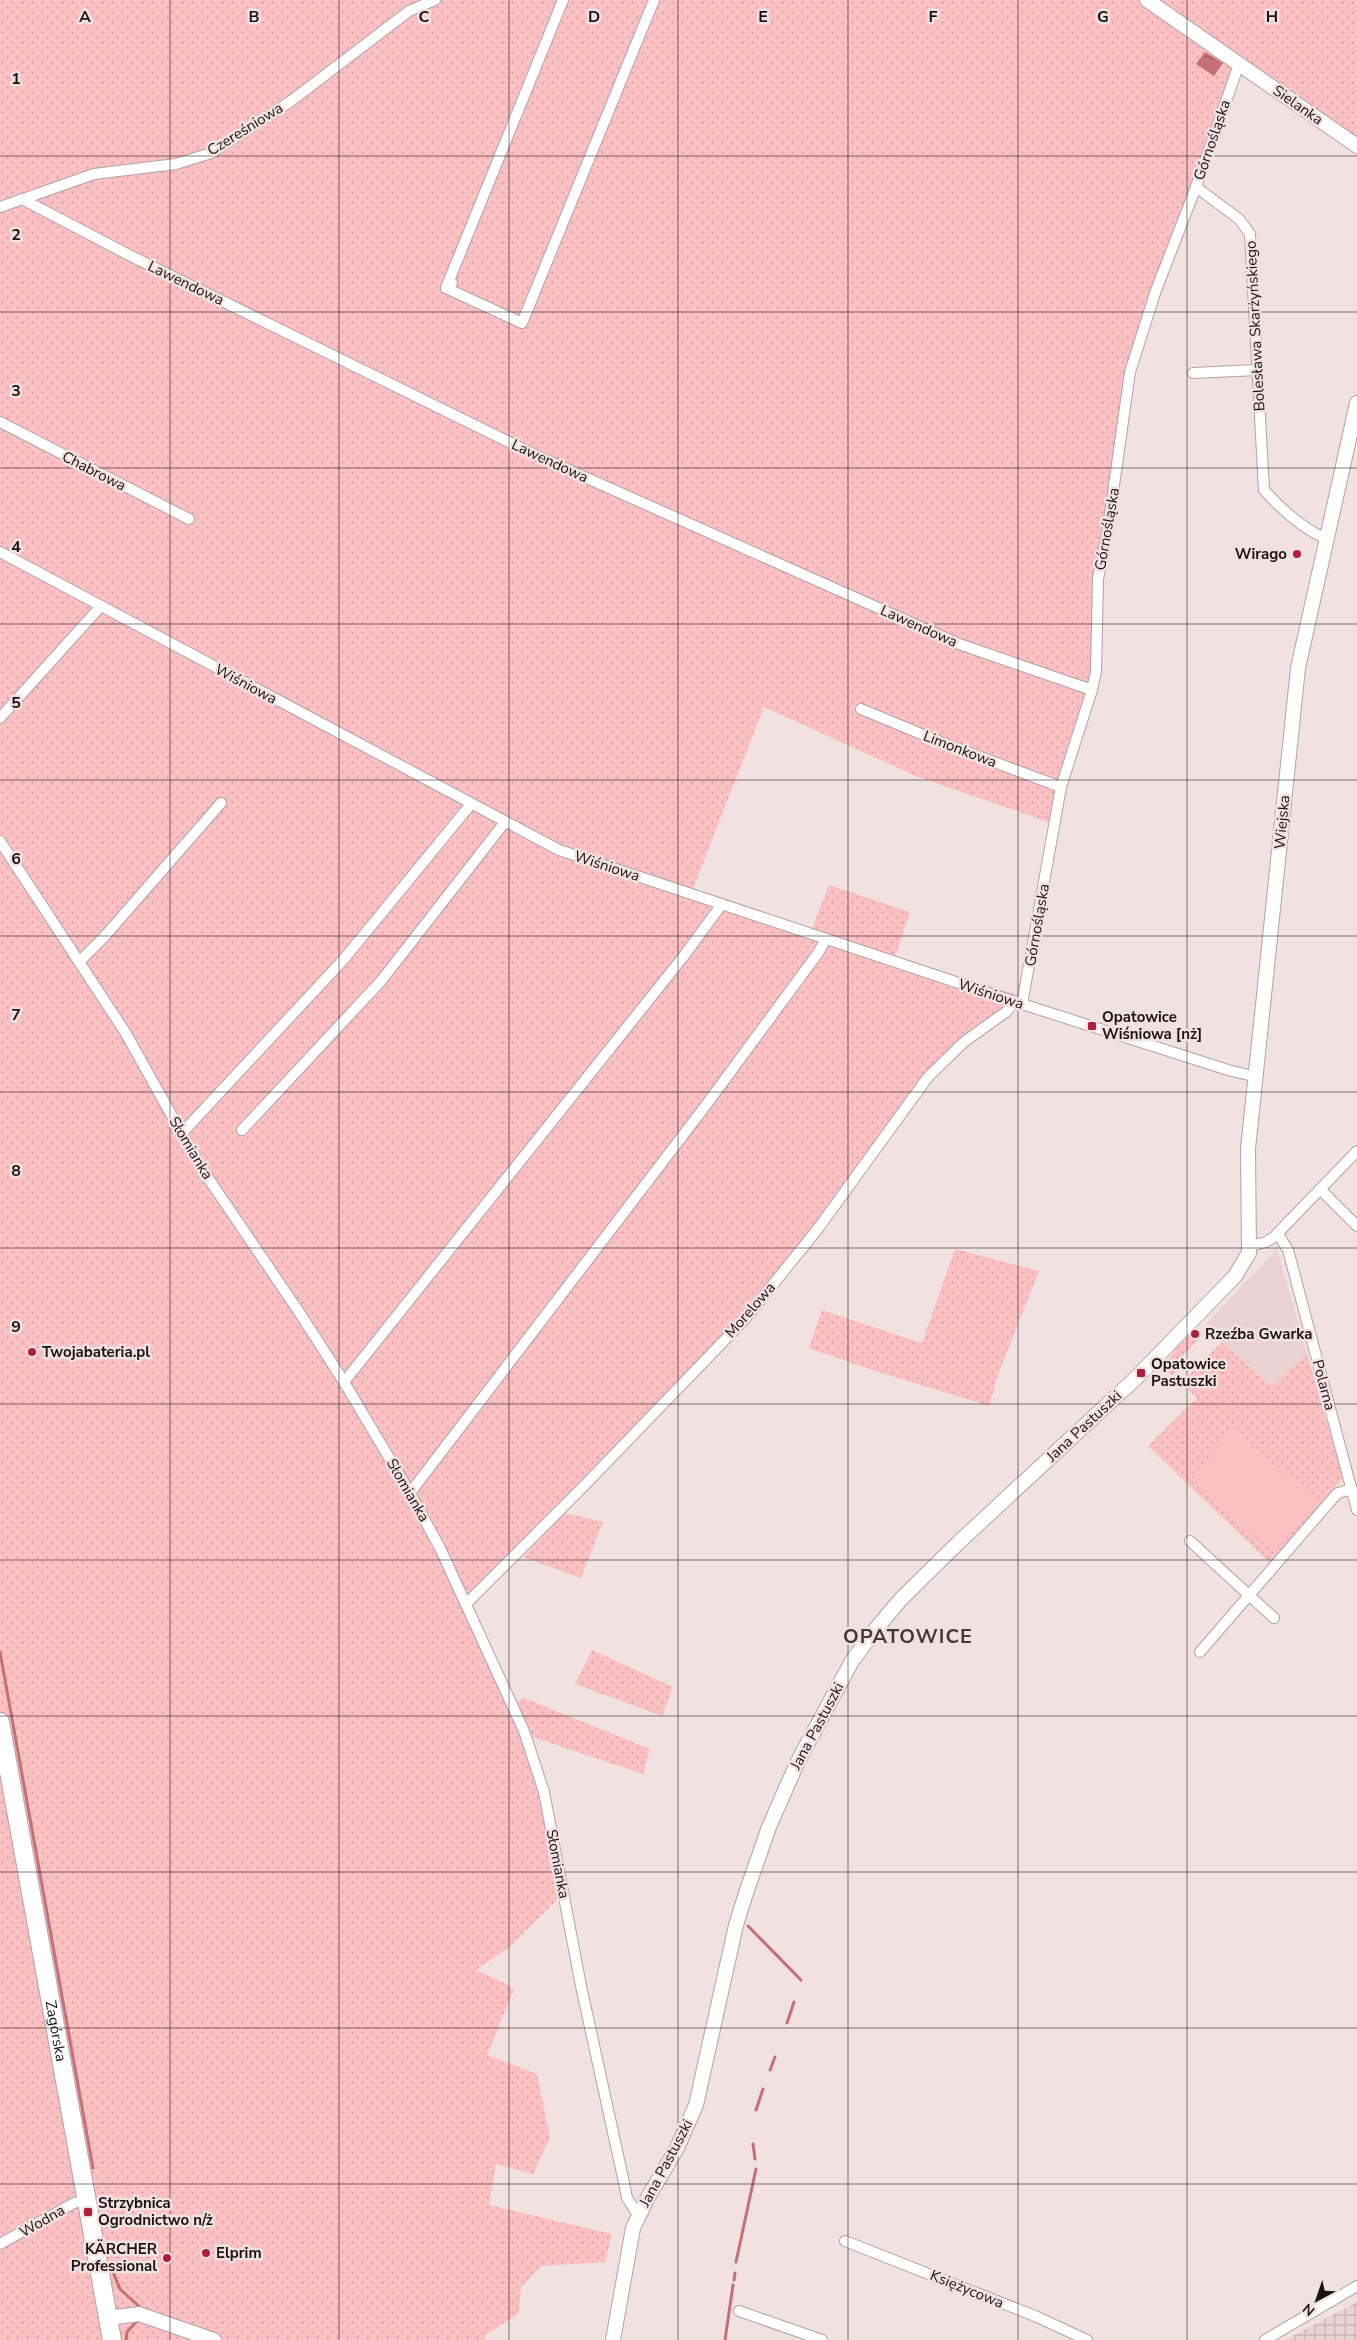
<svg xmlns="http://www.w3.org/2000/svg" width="1357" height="2340" viewBox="0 0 1357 2340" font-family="'Nunito Sans',sans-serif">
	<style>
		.built { fill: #ead2d2 }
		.industrial { fill: url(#industrial-grid) }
		.grass { fill: url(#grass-dots) }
		.pitch { fill: #fac0c2 }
		.water { fill: url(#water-ripples) }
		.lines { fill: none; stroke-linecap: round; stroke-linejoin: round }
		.stream { stroke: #c57076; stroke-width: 3 }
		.minor-casing { stroke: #b2a3a3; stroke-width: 12 }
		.tertiary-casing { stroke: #b2a3a3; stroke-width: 16 }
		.trunk-casing { stroke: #b2a3a3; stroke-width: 20 }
		.minor { stroke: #fff; stroke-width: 10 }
		.tertiary { stroke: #fff; stroke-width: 14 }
		.trunk { stroke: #fff; stroke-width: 18 }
		.grid { fill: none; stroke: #1a1414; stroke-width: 1; stroke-opacity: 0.55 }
		.poi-dot { fill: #b11e3d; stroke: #f1e1e1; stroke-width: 2 }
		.labels { text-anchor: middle; stroke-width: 5; stroke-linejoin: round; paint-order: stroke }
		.street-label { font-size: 15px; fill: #1a1414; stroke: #f1e1e1 }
		.poi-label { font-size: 15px; font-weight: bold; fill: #1a1414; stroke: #f1e1e1; text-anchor: start }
		.district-label { font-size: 20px; font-weight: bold; letter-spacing: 1px; fill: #453939; stroke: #f1e1e1 }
		.grid-label { font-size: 16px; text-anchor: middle; font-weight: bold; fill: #1a1414; stroke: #f1e1e1; stroke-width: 5; stroke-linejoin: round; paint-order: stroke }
	</style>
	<defs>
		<pattern id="industrial-grid" width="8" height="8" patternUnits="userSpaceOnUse" patternTransform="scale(1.25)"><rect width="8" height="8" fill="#ead2d2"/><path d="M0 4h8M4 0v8" fill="none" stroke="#c8b3b3"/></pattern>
		<pattern id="grass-dots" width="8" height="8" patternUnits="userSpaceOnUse" patternTransform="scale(1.25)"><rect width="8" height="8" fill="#fac0c2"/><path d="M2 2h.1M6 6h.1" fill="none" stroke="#d6a4a6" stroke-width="1.8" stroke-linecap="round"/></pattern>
		<pattern id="water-ripples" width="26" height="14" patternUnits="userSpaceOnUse" patternTransform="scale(1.25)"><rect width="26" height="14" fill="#c57076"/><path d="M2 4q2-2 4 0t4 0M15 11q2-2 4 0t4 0" fill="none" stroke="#9f5b60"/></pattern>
	</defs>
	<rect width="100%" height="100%" fill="#f1e1e1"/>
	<polygon class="built" points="1277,1249 1307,1354 1271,1387 1205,1325"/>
	<polygon class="industrial" points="1357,2302 1357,2340 1285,2340"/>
	<g class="grass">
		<polygon points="0,0 1357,0 1357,140 1244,59 1139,352 1100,593 1098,654 1063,787 1057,825 918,777 764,707 692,891 826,938 1027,998 968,1038 933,1075 762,1302 468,1609 543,1782 564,1893 507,1949 476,1970 509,1985 509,1987 514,1989 487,2055 537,2074 550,2138 533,2174 496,2164 489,2205 612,2234 605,2262 541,2266 521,2288 519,2313 486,2335 485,2340 0,2340"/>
		<polygon points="829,885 910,912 895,957 812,929"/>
		<polygon points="955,1249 1039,1271 998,1375 989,1406 869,1369 809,1348 822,1310 922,1343"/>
		<polygon points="1196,1329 1200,1333 1200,1338 1176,1362 1175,1373 1171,1375 1163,1367 1176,1349"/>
		<polygon points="1222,1342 1271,1387 1307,1354 1343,1478 1270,1563 1148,1446 1197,1398 1181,1383"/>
		<polygon points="565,1513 603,1522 581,1578 523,1557"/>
		<polygon points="592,1650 673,1687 662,1716 575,1684"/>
		<polygon points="524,1698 650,1749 643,1774 533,1737 516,1702"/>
	</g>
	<polygon class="pitch" points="1233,1429 1318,1503 1274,1552 1190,1479"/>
	<polygon class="water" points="1205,52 1223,63 1214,76 1196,64"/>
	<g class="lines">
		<g class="stream">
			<polyline points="0,1652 93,2168"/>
			<polyline points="748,1926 801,1980"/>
			<polyline points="787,2023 794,2002"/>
			<polyline points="770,2070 775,2057"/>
			<polyline points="756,2110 763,2089"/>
			<polyline points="753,2144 755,2159"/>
			<polyline points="736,2262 756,2169"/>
			<polyline points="110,2265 120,2289 141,2308"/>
			<polyline points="734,2280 735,2273"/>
			<polyline points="126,2340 127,2332 136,2322"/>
			<polyline points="725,2340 733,2285"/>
		</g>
		<defs>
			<g id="minor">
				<path d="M1196,187L1239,219L1250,234L1264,490C1282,510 1302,528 1326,539"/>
				<polyline points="22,199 129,255 533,454 959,644 1092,690"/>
				<polyline points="0,207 94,174 176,164 211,153 291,101 409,11 435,0"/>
				<polyline points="452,283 446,288 522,323 654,0"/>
				<polyline points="446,288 563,0"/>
				<polyline points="1193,373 1258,370"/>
				<polyline points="0,422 189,519"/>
				<polyline points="0,552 559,850 1022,1004 1228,1070 1257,1077"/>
				<polyline points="861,709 943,743 1061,787"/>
				<polyline points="0,718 101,606"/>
				<polyline points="0,841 125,1032 200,1166 301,1315 344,1382 410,1493 440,1548 524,1731 544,1792 581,1986 623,2178 627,2198 638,2215"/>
				<polyline points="80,961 104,937 221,803"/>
				<polyline points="1022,1004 1061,787 1092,690 1096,671 1098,579 1108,528 1130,372 1155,293 1196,187 1239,64"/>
				<polyline points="242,1130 381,981 505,822"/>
				<polyline points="182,1133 344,959 471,804"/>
				<polyline points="1320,1189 1357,1226"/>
				<polyline points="1278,1234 1288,1250 1357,1510"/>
				<polyline points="1250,1246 1266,1242 1274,1237 1357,1151"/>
				<polyline points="344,1382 683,957 722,904"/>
				<polyline points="410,1493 706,1105 818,953 826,939"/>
				<polyline points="1190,1541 1274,1618"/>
				<polyline points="466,1604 580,1490 745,1319 817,1230 928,1077 964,1042 1006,1012 1015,1001"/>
				<polyline points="1200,1652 1334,1497 1338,1493 1352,1489"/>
				<polyline points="845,2241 1035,2316 1087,2340"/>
				<polyline points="0,2244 74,2203 86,2200"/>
				<polyline points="739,2311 822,2340"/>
				<polyline points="1265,2340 1357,2286"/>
			</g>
			<g id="tertiary">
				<polyline points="1147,0 1357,146"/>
				<polyline points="108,2318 139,2314 214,2340"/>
				<polyline points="613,2340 633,2228 647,2199 677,2148 696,2105 736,1925 747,1890 769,1827 798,1761 852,1661 875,1630 901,1599 958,1543 1136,1378 1235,1276 1249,1253 1248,1149 1298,668 1357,403"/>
			</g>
			<g id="trunk">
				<path id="s1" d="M0,1722L112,2340"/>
			</g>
		</defs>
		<use href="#minor" class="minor-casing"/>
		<use href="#tertiary" class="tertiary-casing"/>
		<use href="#trunk" class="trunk-casing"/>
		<use href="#minor" class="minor"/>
		<use href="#tertiary" class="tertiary"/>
		<use href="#trunk" class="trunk"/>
	</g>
	<path class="grid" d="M170,0V2340M339,0V2340M509,0V2340M678,0V2340M848,0V2340M1018,0V2340M1187,0V2340M0,156H1357M0,312H1357M0,468H1357M0,624H1357M0,780H1357M0,936H1357M0,1092H1357M0,1248H1357M0,1404H1357M0,1560H1357M0,1716H1357M0,1872H1357M0,2028H1357M0,2184H1357"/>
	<g class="poi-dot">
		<circle cx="1297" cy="554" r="5"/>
		<rect x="1087" y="1021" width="10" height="10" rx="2.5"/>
		<circle cx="1195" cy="1334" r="5"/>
		<circle cx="32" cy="1352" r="5"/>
		<rect x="1136" y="1368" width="10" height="10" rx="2.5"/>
		<rect x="83" y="2207" width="10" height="10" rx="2.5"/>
		<circle cx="206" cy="2253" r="5"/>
		<circle cx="167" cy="2258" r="5"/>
	</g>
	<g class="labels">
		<g class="street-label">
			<text transform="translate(1298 105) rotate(35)" y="5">Sielanka</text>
			<text transform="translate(245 129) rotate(-32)" y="5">Czereśniowa</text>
			<text transform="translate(1212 140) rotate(-71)" y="5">Górnośląska</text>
			<text transform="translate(186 283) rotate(26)" y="5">Lawendowa</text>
			<text transform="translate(1255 326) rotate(-93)" y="5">Bolesława Skarżyńskiego</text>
			<text transform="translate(550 461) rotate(25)" y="5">Lawendowa</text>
			<text transform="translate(94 471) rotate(27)" y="5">Chabrowa</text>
			<text transform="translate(1107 529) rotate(-80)" y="5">Górnośląska</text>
			<text transform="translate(919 626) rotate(24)" y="5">Lawendowa</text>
			<text transform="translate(246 684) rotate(28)" y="5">Wiśniowa</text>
			<text transform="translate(960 749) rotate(21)" y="5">Limonkowa</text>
			<text transform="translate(1282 822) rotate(-85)" y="5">Wiejska</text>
			<text transform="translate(607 866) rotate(18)" y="5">Wiśniowa</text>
			<text transform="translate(1037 925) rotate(-80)" y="5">Górnośląska</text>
			<text transform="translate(991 994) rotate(18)" y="5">Wiśniowa</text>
			<text transform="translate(191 1148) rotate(59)" y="5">Słomianka</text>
			<text transform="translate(750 1310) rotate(-49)" y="5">Morelowa</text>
			<text transform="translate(1324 1385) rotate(75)" y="5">Polarna</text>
			<text transform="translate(1084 1426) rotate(-43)" y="5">Jana Pastuszki</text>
			<text transform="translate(408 1490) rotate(60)" y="5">Słomianka</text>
			<text transform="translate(817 1726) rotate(-62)" y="5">Jana Pastuszki</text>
			<text transform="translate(558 1864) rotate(79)" y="5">Słomianka</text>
			<text dy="5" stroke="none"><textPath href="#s1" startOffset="314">Zagórska</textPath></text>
			<text transform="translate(666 2163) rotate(-62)" y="5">Jana Pastuszki</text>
			<text transform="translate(42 2221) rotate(-30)" y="5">Wodna</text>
			<text transform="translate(967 2289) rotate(22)" y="5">Księżycowa</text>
		</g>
		<g class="poi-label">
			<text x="1287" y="559" text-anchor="end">Wirago</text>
			<text x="1102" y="1022">Opatowice<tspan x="1102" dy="17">Wiśniowa [nż]</tspan></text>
			<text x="1205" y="1339">Rzeźba Gwarka</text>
			<text x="42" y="1357">Twojabateria.pl</text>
			<text x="1151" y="1369">Opatowice<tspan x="1151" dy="17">Pastuszki</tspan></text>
			<text x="98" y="2208">Strzybnica<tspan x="98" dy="17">Ogrodnictwo n/ż</tspan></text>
			<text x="157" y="2254" text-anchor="end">KÄRCHER<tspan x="157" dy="17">Professional</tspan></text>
			<text x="216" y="2258">Elprim</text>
		</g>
		<g class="district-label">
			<text x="908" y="1643">OPATOWICE</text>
		</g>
	</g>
	<g class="grid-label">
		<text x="85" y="22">A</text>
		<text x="254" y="22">B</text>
		<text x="424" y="22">C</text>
		<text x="594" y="22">D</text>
		<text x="763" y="22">E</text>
		<text x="933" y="22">F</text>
		<text x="1103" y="22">G</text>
		<text x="1272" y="22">H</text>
		<text x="16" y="84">1</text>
		<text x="16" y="240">2</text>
		<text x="16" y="396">3</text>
		<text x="16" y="552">4</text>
		<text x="16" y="708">5</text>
		<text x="16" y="864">6</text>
		<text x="16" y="1020">7</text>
		<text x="16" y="1176">8</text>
		<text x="16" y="1332">9</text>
	</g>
	<g transform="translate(1317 2300) rotate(220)" stroke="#f1e1e1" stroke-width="4" paint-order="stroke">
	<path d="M0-4L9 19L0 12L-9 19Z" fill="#1a1414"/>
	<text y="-8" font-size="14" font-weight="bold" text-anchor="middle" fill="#1a1414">N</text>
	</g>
</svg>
